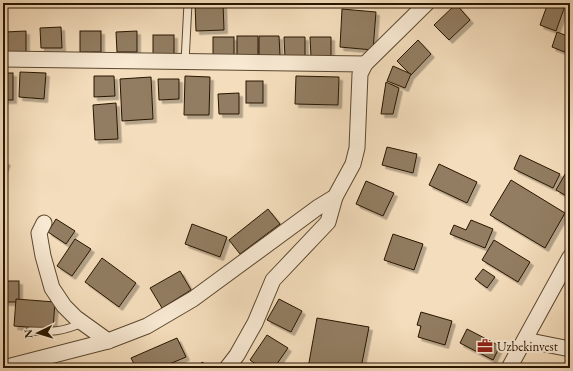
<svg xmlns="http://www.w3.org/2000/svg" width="573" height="371" viewBox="0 0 573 371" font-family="'EB Garamond',serif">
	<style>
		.building { fill: #927d62; stroke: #281600; filter: url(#shadow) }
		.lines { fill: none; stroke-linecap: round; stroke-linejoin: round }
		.service-casing { stroke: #5b482f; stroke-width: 9 }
		.minor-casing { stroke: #5b482f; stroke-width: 17 }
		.service { stroke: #f8e9d3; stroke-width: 7 }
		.minor { stroke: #f8e9d3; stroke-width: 15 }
		.labels { text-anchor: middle; stroke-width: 4; stroke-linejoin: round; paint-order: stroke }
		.poi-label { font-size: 13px; fill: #281600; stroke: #f8e9d3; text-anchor: start }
	</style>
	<defs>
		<filter id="shadow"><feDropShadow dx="3.5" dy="3.5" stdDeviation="0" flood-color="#0004"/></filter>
	</defs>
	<rect width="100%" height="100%" fill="#f4ddbc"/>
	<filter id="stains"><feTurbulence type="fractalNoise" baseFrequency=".005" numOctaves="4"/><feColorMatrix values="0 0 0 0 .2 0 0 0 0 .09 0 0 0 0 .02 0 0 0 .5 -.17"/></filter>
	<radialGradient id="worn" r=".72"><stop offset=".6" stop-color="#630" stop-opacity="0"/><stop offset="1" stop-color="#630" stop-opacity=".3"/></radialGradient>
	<g class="building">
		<polygon points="195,3 223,3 224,30 196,31"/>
		<polygon points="548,3 566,3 556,31 540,25"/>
		<polygon points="456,4 470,20 449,40 434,25"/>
		<polygon points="342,9 376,12 373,50 340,47"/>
		<polygon points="61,27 62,48 41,48 40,28"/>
		<polygon points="26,31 26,52 6,53 5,32"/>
		<rect x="80" y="31" width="21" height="21"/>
		<polygon points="137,31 137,52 117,52 116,32"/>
		<polygon points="557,32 570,37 570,54 552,47"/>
		<rect x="153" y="35" width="21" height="21"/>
		<rect x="237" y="36" width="21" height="21"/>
		<polygon points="259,36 279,36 280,56 259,57"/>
		<rect x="213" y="37" width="21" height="21"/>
		<polygon points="284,37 305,37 305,57 285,58"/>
		<polygon points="310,37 331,37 331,57 311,57"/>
		<polygon points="418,40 431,54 411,75 397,61"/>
		<polygon points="393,66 411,74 405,88 387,81"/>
		<polygon points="20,72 46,73 44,99 19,97"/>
		<rect x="3" y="73" width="10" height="27"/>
		<polygon points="94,76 114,76 115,96 94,97"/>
		<polygon points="185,76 210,77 209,115 184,115"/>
		<polygon points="296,76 339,77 338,105 295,104"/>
		<polygon points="151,77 153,119 122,121 120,79"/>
		<polygon points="158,79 179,79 179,99 159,100"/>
		<rect x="246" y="81" width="17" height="22"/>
		<polygon points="386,82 399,88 393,114 381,114"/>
		<polygon points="239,93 239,114 219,114 218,94"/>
		<polygon points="116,103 118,139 95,140 93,105"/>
		<polygon points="387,147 417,154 413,173 382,165"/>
		<polygon points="520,155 560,174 553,188 514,169"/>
		<polygon points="3,160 7,162 3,172"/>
		<polygon points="439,164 477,182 467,203 429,185"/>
		<polygon points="568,169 570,170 570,198 556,190"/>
		<polygon points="511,180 565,213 545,248 490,215"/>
		<polygon points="366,181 394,193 383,216 356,204"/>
		<polygon points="268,209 280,224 240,254 229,240"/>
		<polygon points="56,219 75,231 66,244 48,232"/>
		<polygon points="471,220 493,229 485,248 450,234 454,225 466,230"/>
		<polygon points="192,224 227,237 220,257 185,244"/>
		<polygon points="393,234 423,244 414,270 384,260"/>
		<polygon points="75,239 91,249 72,276 57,266"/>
		<polygon points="494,240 530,262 518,282 482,260"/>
		<polygon points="102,258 136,283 119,307 85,282"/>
		<polygon points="483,269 495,277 487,288 475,279"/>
		<polygon points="180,271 191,290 162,308 150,288"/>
		<rect x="3" y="281" width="16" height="21"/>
		<polygon points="16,299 55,302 53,329 14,326"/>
		<polygon points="279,299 302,311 291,332 267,320"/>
		<polygon points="421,312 452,321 445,345 418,337 421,326 417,325"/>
		<polygon points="317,318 369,327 361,368 308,368"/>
		<polygon points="467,329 500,346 493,360 460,343"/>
		<polygon points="267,335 288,348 274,368 261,368 250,360"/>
		<polygon points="177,338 186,357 160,368 136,368 131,358"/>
		<polygon points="202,362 211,368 198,368"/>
	</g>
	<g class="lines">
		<defs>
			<g id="service">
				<polyline points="185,62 188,3"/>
				<path d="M30,331C51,332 62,332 82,323"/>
			</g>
			<g id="minor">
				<polyline points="3,59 365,64"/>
				<polyline points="44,223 39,233 43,256 52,288 64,306 76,318 108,341"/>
				<polyline points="525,340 570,349"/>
				<polyline points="3,368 108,341 147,326 193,299 317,208 335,197 353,164 357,148 360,74 365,64 427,3"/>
				<polyline points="227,368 237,355 255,323 273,280 328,222 335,197"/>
				<polyline points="509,368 570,257"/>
			</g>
		</defs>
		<use href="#service" class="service-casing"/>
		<use href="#minor" class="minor-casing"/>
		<use href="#service" class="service"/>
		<use href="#minor" class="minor"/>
	</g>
	<defs>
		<symbol id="office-bare" viewBox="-9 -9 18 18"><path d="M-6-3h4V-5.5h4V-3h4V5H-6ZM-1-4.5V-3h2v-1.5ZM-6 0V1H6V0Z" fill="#8f2418" stroke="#f8e9d3" stroke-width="2.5" paint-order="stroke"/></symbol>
	</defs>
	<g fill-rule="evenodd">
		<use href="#office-bare" x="474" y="335" width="22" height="22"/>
	</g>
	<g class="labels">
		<g class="poi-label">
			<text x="497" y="351">Uzbekinvest</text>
		</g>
	</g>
	<rect width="573" height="371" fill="none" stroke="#f4ddbc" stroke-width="16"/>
	<rect x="4" y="4" width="565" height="363" fill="none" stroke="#281600" stroke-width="2"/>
	<rect x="8" y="8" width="557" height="355" fill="none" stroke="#281600"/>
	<g transform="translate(38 333) rotate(265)" stroke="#f8e9d3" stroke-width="3" paint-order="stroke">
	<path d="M0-3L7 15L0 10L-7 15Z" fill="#281600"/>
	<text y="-6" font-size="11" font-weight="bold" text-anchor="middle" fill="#281600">N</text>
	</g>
	<rect width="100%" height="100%" filter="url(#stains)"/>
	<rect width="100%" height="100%" fill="url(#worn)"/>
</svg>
